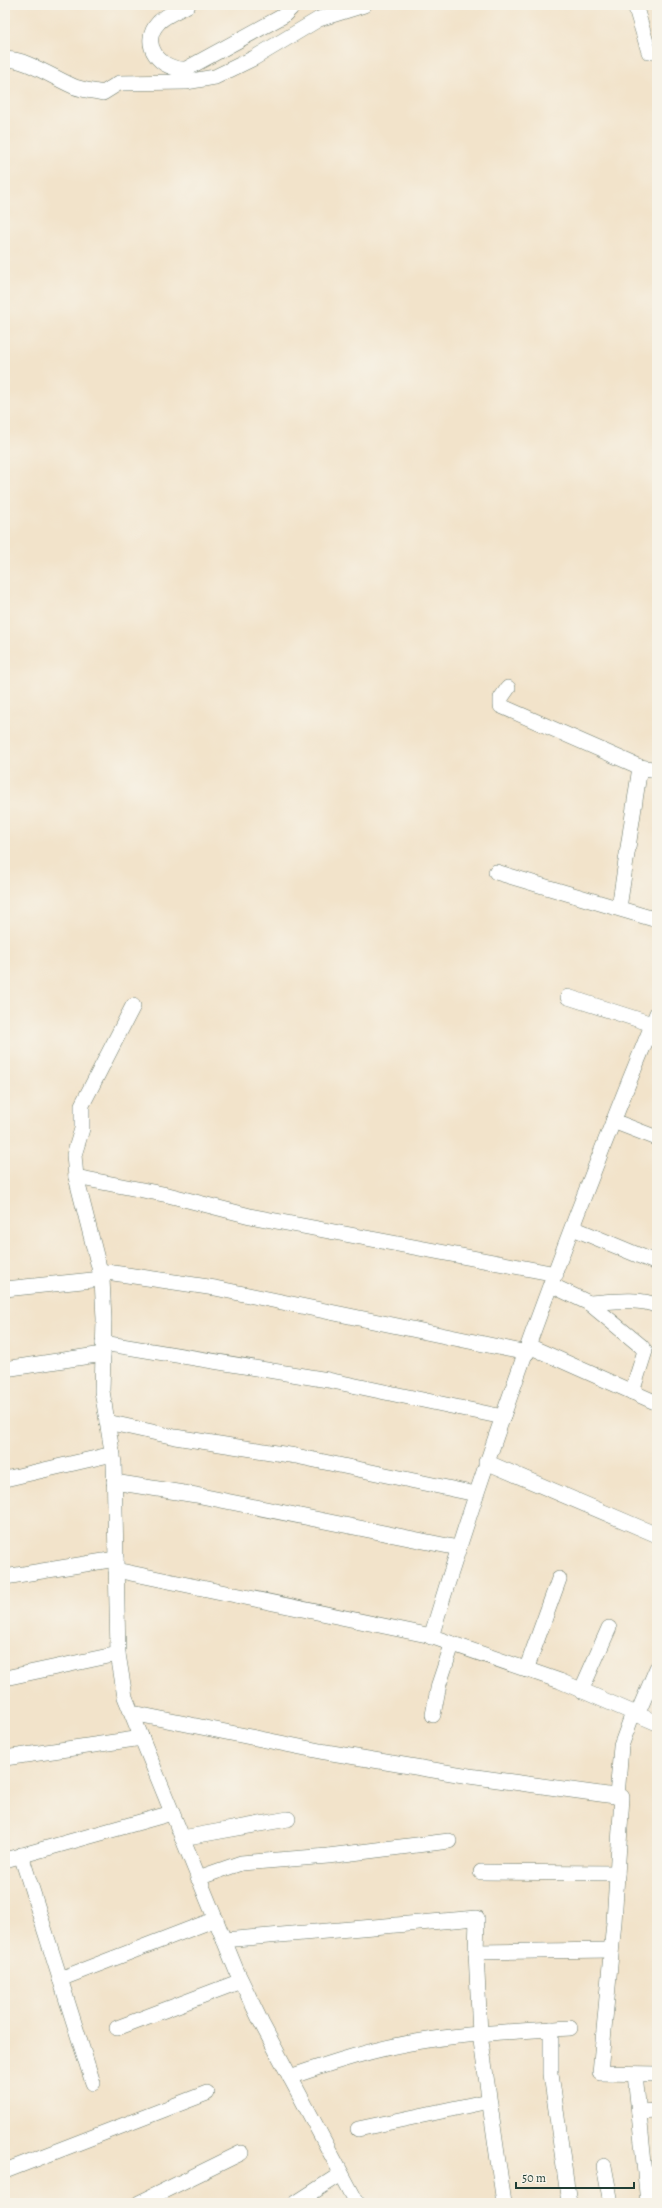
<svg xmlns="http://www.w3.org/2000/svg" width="662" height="2208" viewBox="0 0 662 2208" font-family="Alegreya,serif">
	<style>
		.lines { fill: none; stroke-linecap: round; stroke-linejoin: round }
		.street-casing { stroke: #697768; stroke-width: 16 }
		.street { stroke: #fff; stroke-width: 15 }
	</style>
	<rect width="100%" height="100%" fill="#f7f3e8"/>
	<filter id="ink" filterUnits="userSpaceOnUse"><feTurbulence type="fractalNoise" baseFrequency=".025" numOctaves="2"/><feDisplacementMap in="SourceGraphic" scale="8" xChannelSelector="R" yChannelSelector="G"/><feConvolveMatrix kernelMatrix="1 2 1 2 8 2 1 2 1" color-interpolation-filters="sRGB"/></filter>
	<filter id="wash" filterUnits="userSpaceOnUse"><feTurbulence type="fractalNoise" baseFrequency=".012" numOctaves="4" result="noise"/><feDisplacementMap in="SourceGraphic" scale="16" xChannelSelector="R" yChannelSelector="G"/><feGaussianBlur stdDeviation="0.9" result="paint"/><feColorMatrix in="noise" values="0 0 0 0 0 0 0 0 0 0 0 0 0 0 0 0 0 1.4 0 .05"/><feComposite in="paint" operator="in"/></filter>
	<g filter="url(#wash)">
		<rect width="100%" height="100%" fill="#f2e3ca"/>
	</g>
	<g filter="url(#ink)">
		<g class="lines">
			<defs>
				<g id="street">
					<path d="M188,5C179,10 166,15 159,22C138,44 161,71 186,69L283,16L294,5"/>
					<polyline points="635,5 649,52"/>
					<path d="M5,60C22,56 57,80 75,87C83,90 94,91 103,93L119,83L186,82L215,77L254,58L319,19L364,5"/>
					<polyline points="508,688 501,698 501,706 640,767 657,770"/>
					<polyline points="496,872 657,920"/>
					<polyline points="619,908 640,767"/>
					<polyline points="568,997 652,1024"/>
					<polyline points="133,1006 82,1105 82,1129 74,1155 76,1177 102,1279 104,1319 102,1391 114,1463 118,1654 125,1697 237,1972 262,2024 357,2203"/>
					<polyline points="613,1121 657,1138"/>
					<polyline points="76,1177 168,1195 250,1216 556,1274"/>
					<polyline points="573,1228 657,1263"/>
					<polyline points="100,1271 215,1288 527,1353"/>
					<polyline points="551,1285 589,1303 641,1346 645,1351 632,1392"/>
					<polyline points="5,1289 102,1279"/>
					<path d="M589,1303C607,1302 641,1297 657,1306"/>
					<polyline points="103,1343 328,1380 503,1417"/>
					<polyline points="529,1346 657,1403"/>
					<polyline points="5,1369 103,1354"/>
					<polyline points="107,1422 175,1437 296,1456 476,1494"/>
					<polyline points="486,1462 657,1535"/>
					<polyline points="5,1479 113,1454"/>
					<polyline points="114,1482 196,1495 458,1548"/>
					<polyline points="116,1570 427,1635 560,1681 657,1723"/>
					<polyline points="5,1577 116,1559"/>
					<path d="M431,1637C495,1425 573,1217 657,1013"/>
					<polyline points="526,1670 559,1579"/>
					<polyline points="5,1678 118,1654"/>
					<polyline points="581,1691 609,1628"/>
					<polyline points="132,1713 320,1751 469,1776 622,1797 614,1922 600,2073 657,2074"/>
					<polyline points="433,1715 439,1684 452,1645"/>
					<polyline points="637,1715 657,1668"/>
					<polyline points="5,1758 142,1738"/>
					<polyline points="617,1797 621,1746 633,1713"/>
					<polyline points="182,1838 288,1819"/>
					<polyline points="21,1855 93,2083"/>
					<polyline points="5,1860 172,1813"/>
					<polyline points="481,1872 617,1873"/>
					<polyline points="198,1878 241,1863 328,1856 449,1841"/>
					<polyline points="224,1940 477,1918 476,1952 480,2034 504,2203"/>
					<polyline points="476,1952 611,1950"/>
					<polyline points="60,1979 216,1919"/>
					<polyline points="117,2028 241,1981"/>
					<polyline points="551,2029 551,2074 569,2203"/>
					<polyline points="635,2074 648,2203"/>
					<path d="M290,2077C333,2062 376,2048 422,2041C471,2033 521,2031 570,2028"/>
					<polyline points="639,2112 657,2111"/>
					<polyline points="358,2129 489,2101"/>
					<polyline points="604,2166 611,2203"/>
					<polyline points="5,2171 207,2093"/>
					<polyline points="139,2203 241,2153"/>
					<polyline points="296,2203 341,2174"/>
				</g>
			</defs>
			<use href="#street" class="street-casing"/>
			<use href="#street" class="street"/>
		</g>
	</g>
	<rect width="662" height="2208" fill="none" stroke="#f7f3e8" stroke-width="20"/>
	<path d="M516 2182v6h118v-6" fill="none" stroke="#1f3d34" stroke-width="2"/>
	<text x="522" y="2182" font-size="12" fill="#1f3d34" stroke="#f7f3e8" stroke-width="3" paint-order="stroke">50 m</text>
</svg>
